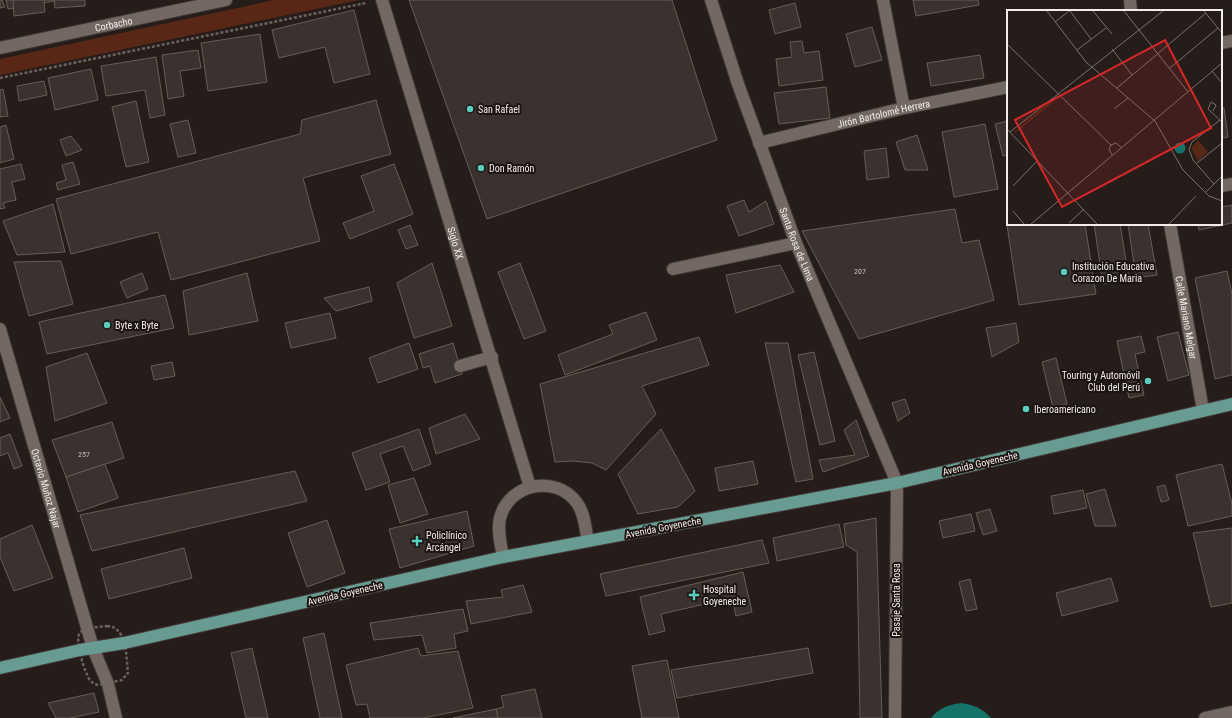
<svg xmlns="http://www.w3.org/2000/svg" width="1232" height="718" viewBox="0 0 1232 718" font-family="'Roboto Condensed',sans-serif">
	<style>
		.green { fill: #582716 }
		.water { fill: #167369 }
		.building { fill: #3b312e; stroke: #675c58 }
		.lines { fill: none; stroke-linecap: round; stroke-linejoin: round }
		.minor-casing { stroke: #413937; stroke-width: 14 }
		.major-casing { stroke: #413937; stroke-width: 14 }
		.path { stroke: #6a625f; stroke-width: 2.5; stroke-dasharray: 3 2; stroke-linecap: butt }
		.minor { stroke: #736864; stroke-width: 12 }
		.major { stroke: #689c93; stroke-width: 12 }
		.poi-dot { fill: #59cebf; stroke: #1d1411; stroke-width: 1.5 }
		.labels { text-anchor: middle; stroke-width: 4; stroke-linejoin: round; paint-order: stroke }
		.number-label { font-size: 8px; fill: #c4bdbb }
		.street-label { font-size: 10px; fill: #f2ecea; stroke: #1d1411 }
		.poi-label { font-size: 10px; fill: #f2ecea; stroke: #1d1411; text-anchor: start }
		.inset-road { fill: none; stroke: #78706d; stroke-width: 1 }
		.view { fill: #d62828; fill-opacity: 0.15; stroke: #d62828; stroke-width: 2 }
		.inset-edge { fill: none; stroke: #f2ecea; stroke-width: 2 }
	</style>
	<rect width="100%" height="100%" fill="#261d1a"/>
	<polygon class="green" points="274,0 359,0 0,75 0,59"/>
	<path class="water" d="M961,703C974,705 982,708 991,718H931C939,708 948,705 961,703Z"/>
	<g class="building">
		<polygon points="0,0 2,0 5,7 0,8"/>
		<polygon points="6,0 60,0 8,9"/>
		<polygon points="13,0 44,0 45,12 14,16"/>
		<polygon points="54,0 85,0 85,6 55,8"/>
		<polygon points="409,0 672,0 717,140 487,219"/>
		<polygon points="913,0 978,0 979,5 916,16"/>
		<polygon points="795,3 801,27 775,34 769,10"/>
		<polygon points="354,10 370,74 334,83 325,47 279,58 272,30"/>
		<polygon points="872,27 882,60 855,67 846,34"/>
		<polygon points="260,34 267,82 208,91 201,43"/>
		<polygon points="802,41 804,53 819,51 823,80 779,86 776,59 792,57 790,42"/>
		<polygon points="198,50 201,68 180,71 184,96 168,99 162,55"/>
		<polygon points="980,55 984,78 931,86 927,63"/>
		<polygon points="156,57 165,115 150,118 145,90 106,96 101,66"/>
		<polygon points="91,69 98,100 55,110 48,78"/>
		<polygon points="44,81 47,95 19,101 17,86"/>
		<polygon points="826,87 830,118 779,124 774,93"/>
		<polygon points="3,89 8,116 0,117 0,90"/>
		<polygon points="376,100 391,154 303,178 320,241 171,280 158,232 71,254 56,199 300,134 302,120"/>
		<polygon points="136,101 149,162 126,167 112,107"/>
		<polygon points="1221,108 1224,108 1228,137 1221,138"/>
		<polygon points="188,120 196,153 178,157 170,124"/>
		<polygon points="1008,121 1008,155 1003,156 995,124"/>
		<polygon points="985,124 998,189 954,197 942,132"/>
		<polygon points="6,125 14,159 0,163 0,127"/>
		<polygon points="917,135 928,170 905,170 896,142"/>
		<polygon points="71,136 82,150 66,156 60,140"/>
		<polygon points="886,148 889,177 867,180 864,151"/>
		<polygon points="73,162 80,184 58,190 56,183 66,180 62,165"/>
		<polygon points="21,164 25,179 12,182 16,200 3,203 5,208 0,209 0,169"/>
		<polygon points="394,164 413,214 350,239 343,223 374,211 361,176"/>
		<polygon points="744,200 749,212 766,201 774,224 739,236 727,206"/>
		<polygon points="53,204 65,252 17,255 3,221"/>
		<polygon points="1232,205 1232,223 1199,230 1198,224 1221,224 1221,207"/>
		<polygon points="955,209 962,243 979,240 994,300 859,339 802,231"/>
		<polygon points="1012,224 1085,224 1096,294 1019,305 1007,225"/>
		<polygon points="1094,224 1120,224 1129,279 1103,284"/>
		<polygon points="1128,224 1148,224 1157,275 1136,278"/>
		<polygon points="410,225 418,245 406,249 398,230"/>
		<polygon points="61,261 73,304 29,316 14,262"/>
		<polygon points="432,263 452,326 414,338 397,283"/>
		<polygon points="520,263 546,331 524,339 498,272"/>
		<polygon points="780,265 794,292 736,313 726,275"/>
		<polygon points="1227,271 1232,294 1232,375 1215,379 1195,278"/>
		<polygon points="142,273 148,289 127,298 120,282"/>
		<polygon points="247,273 258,321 189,335 183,291"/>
		<polygon points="369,287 372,301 336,311 324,298"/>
		<polygon points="165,295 174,328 47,354 39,322"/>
		<polygon points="646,312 657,340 565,375 558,355 613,334 609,325"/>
		<polygon points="330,313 336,338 291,348 285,323"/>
		<polygon points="1016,323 1019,342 992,357 986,328"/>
		<polygon points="1178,332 1189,375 1168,381 1157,337"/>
		<polygon points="1141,336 1145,352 1135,354 1144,395 1129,398 1117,341"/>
		<polygon points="699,337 709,365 642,386 656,414 606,470 592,463 572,461 555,462 540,384"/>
		<polygon points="409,343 418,369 378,383 369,358"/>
		<polygon points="453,343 462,374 435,383 430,366 423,368 419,354"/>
		<polygon points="765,343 788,343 813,479 796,482"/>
		<polygon points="814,352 835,441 820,445 798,355"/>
		<polygon points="87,353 107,403 55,421 46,367"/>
		<polygon points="1056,358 1067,404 1053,408 1042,362"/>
		<polygon points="172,362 175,376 154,380 151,366"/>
		<polygon points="0,397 10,418 0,422"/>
		<polygon points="905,399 910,413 898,421 892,403"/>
		<polygon points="465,414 480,439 436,454 429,428"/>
		<polygon points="856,420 869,456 823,472 819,460 855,455 844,430"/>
		<polygon points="112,422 124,458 66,477 52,440"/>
		<polygon points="419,429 431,464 413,471 403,446 380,454 390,482 366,490 352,453"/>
		<polygon points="661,429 695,491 678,507 638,514 618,474"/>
		<polygon points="10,434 22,466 14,469 8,453 0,456 0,438"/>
		<polygon points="753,461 758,484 719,491 715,468"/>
		<polygon points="105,464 118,498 78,512 66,477"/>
		<polygon points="1222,464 1232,504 1232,516 1188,526 1176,475"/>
		<polygon points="295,471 307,501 92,551 80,515"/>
		<polygon points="414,478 428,514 400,523 388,485"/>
		<polygon points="1165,485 1169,500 1161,502 1157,487"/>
		<polygon points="1105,489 1116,526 1095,526 1086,494"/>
		<polygon points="1083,490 1087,508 1054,514 1051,496"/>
		<polygon points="990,509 997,531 983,535 976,513"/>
		<polygon points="467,511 474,546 400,568 389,529"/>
		<polygon points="971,514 975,531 943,538 939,521"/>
		<polygon points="876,518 882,718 860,718 857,552 846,545 844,524"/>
		<polygon points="327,520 345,573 307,587 288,533"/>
		<polygon points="839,524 844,547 777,561 773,538"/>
		<polygon points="32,525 53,578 14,591 0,557 0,539"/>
		<polygon points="1232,528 1232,603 1211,607 1193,533"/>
		<polygon points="762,540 769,563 606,596 600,574"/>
		<polygon points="184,548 192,578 109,599 101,569"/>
		<polygon points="743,572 752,612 736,616 732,598 661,614 665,631 649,635 640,597"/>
		<polygon points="1111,578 1118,601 1062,616 1056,593"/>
		<polygon points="970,579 977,609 966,611 959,582"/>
		<polygon points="523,585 532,612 471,624 466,601 503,597 501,590"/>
		<polygon points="463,609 468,631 454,634 456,648 427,653 422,635 374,640 370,623"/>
		<polygon points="324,633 342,718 320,718 303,638"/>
		<polygon points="252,648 268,718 246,718 231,653"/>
		<polygon points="418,648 421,656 458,651 473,708 423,718 370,718 367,704 356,705 346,665"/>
		<polygon points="808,648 813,673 677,698 671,670"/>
		<polygon points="667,660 679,718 642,718 632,666"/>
		<polygon points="535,689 542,718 498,718 496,709 504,707 501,696"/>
		<polygon points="94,693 99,712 70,718 56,718 48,703"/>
		<polygon points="496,709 498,718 453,718"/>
	</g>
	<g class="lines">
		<defs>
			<g id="minor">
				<path id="s1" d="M382,0L530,487"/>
				<path id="s2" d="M711,0L738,84L796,243L897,483L895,718"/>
				<polyline points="883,0 904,108"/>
				<polyline points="1130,0 1131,11"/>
				<polyline points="1221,43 1232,41"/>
				<path id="s3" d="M0,48L226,0"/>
				<path id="s4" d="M759,143L904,108L1008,87"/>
				<polyline points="1221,186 1232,184"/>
				<path id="s5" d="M1170,224L1203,410"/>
				<polyline points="673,269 796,243"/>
				<path id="s6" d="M0,329L93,648L108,684L116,718"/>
				<polyline points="460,366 492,357"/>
				<path d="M503,557C501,545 497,531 500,518C509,483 556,474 577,503C585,514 585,528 588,541"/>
				<polyline points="1205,718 1232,712"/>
			</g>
			<polyline id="major" points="0,668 80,650 124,643 503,557 897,483 1232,404"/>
		</defs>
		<use href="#minor" class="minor-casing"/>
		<use href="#major" class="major-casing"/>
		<g class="path">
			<polyline points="0,78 366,3"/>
			<path d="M107,626C128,627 126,658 128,673L122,680L98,685C95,684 92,683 90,680C85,675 74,637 80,633C86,627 99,627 107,626Z"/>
		</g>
		<use href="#minor" class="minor"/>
		<use href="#major" class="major"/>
	</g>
	<g class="poi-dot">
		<circle cx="470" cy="109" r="4"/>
		<circle cx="481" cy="168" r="4"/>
		<circle cx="1064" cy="272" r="4"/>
		<circle cx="107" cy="325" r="4"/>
		<circle cx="1148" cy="381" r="4"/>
		<circle cx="1026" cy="409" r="4"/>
		<path d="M415 535h4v4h4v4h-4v4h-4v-4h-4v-4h4z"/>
		<path d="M692 589h4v4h4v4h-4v4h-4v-4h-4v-4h4z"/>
	</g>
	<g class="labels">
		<g class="number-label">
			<text x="860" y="274">207</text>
			<text x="84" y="457">257</text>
		</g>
		<g class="street-label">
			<text dy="4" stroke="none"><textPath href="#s3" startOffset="116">Corbacho</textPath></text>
			<text dy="4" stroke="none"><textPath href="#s4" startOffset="128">Jirón Bartolomé Herrera</textPath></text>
			<text dy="4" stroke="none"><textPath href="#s1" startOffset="254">Siglo XX</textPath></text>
			<text dy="4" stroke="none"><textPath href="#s2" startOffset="259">Santa Rosa de Lima</textPath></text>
			<text dy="4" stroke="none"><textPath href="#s5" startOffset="95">Calle Mariano Melgar</textPath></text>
			<text transform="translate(980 463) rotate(-13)" y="4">Avenida Goyeneche</text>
			<text dy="4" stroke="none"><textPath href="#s6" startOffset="166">Octavio Muñoz Najar</textPath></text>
			<text transform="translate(663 527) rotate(-11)" y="4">Avenida Goyeneche</text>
			<text transform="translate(345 593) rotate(-13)" y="4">Avenida Goyeneche</text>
			<text transform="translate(896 600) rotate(-90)" y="4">Pasaje Santa Rosa</text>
		</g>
		<g class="poi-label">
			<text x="478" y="113">San Rafael</text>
			<text x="489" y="172">Don Ramón</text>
			<text x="1072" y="270">Institución Educativa<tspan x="1072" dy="12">Corazon De Maria</tspan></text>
			<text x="115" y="329">Byte x Byte</text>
			<text x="1140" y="379" text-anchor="end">Touring y Automóvil<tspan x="1140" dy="12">Club del Perú</tspan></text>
			<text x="1034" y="413">Iberoamericano</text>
			<text x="426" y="539">Policlínico<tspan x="426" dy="12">Arcángel</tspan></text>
			<text x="703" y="593">Hospital<tspan x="703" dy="12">Goyeneche</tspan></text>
		</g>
	</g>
	<g transform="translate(1007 10)">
		<rect width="215" height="215" fill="#261d1a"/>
		<path d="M48,87H52L8,123L7,122ZM191,130L201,142L191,151L184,138Z" fill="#582716"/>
		<path d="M167.5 138a5.5 5.5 0 1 1 11 0a5.5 5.5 0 1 1-11 0Z" fill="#167369"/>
		<path class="inset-road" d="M40,1L79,52L148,111L176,160L202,186L215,191M63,1L84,29M86,1L105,24M117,1L181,82M197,1L215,23M48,12L62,1M0,34L104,135M105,39L125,65M70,40L99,18M163,58L211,18M205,61L215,73M110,78L199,3M107,99L121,88M206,101L209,95L204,92L201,99L215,112M0,119L90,214M3,122L156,1M105,145L102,139L104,135L109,133L115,138M190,153L215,133M207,174L186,150L182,139L185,132L213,110M6,176L30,151M199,182L215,166M6,201L17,214M62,213L77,199M24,214L215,53M162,214L189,186"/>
		<path class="view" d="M158,30L204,118L55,197L8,110Z"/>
		<rect width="215" height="215" class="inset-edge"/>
	</g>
</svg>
